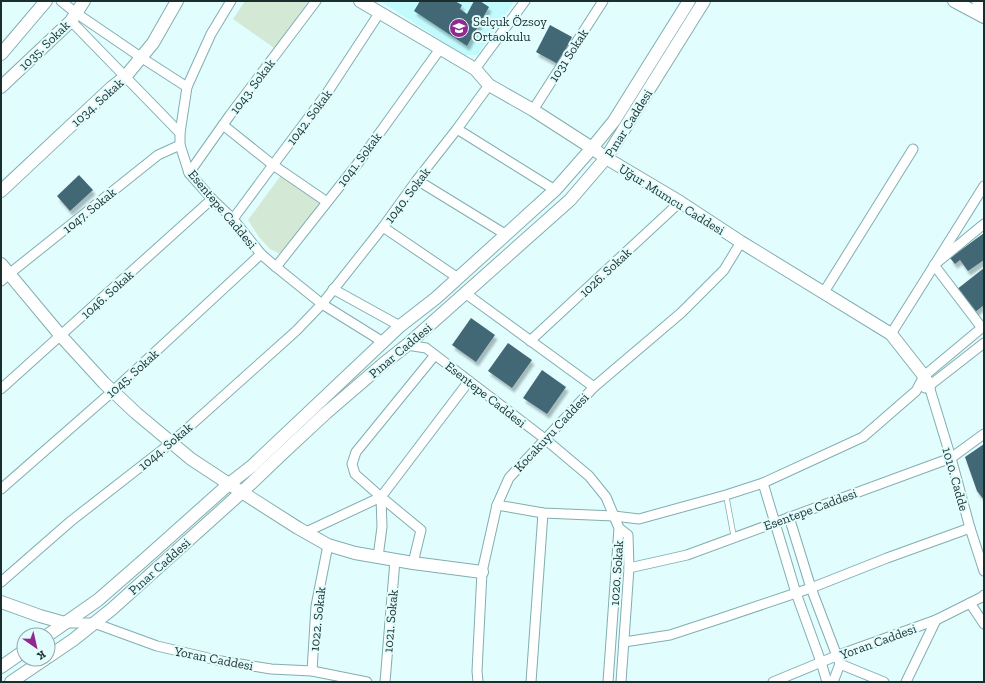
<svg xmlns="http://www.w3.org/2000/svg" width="985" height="683" viewBox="0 0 985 683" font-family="'Zilla Slab',serif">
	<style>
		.built { fill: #c1fbfd }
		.green { fill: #d3e9d5 }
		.building { fill: #436776; filter: url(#shadow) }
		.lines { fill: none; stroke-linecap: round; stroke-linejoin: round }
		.lane-casing { stroke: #82aeb0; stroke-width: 6 }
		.street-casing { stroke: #82aeb0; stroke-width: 11 }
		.secondary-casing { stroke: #82aeb0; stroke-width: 14 }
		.lane { stroke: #fff; stroke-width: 4.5 }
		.street { stroke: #fff; stroke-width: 9 }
		.secondary { stroke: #fff; stroke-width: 12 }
		.labels { text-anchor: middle; stroke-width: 4; stroke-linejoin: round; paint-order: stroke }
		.poi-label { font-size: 13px; fill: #1b2e2e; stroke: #e1fdfe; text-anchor: start }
		.street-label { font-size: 13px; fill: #1b2e2e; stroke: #e1fdfe }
	</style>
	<defs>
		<filter id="shadow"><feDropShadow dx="2.5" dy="4.5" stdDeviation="1" flood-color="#0004"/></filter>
	</defs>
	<rect width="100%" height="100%" fill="#e1fdfe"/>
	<polygon class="built" points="380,1 515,1 477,55 464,55"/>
	<g class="green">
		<polygon points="245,1 309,1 274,48 233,19"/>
		<polygon points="282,174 321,202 280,254 270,249 259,237 248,220"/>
	</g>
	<g class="building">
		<polygon points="420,1 446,1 448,2 449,1 455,1 462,5 460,9 467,14 474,1 480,1 489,7 467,46 414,11"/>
		<polygon points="550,25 572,37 558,64 536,52"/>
		<polygon points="79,175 93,190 70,211 57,196"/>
		<polygon points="984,233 984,260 968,271 960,260 955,264 950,258"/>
		<polygon points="984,268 984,305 974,313 956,290"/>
		<polygon points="471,318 495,335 476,362 452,345"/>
		<polygon points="508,343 532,360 512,388 488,371"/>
		<polygon points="542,370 566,387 547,414 523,398"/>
		<polygon points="984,444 984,500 977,491 965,457"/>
	</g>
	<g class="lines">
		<defs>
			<polyline id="lane" points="726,495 734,538"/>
			<g id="street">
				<polyline points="61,1 76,13 142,58 187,87"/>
				<polyline points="231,1 211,34 187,87 180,133 180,145 189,173 212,199 233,219 261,254 276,267 322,304 383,342"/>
				<polyline points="71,21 180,133"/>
				<polyline points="475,69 525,1"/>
				<polyline points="533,110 603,1"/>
				<polyline points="223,125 273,165 327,202"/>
				<polyline points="457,129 555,190"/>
				<polyline points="189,173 230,115 316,1"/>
				<polyline points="417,180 505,234"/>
				<polyline points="233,219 273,165 327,93 380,12"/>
				<polyline points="383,227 458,278"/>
				<polyline points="276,267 358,163 440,49"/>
				<polyline points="1,281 9,274 158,155 180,145"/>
				<polyline points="333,289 400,326"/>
				<polyline points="824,292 913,149"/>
				<polyline points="465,293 594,387"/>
				<polyline points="982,328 934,265 984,224"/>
				<polyline points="891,334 984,186"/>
				<polyline points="530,341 680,202"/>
				<polyline points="407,345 426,348 545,439 589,476 606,497 619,528 608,682"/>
				<polyline points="929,386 951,458 970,528 984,571"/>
				<polyline points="925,388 929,386 984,343"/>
				<polyline points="1,389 212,199"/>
				<polyline points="763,483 796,593 821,662 827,682"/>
				<polyline points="1,489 113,391 261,254"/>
				<polyline points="497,505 543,513 614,516 639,519 726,495 763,483 863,437 916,391 924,376 984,326"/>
				<polyline points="789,517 811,588 840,664 833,682"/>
				<polyline points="619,528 628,535 629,568 621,682"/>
				<polyline points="306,532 381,497"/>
				<polyline points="378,557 382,527 381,497 469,381"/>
				<polyline points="413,563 421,530 381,497 355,474 352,464 356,452 435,355"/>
				<polyline points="629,568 687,555 951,458 984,434"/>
				<polyline points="1,582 71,521 171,443 296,331 322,304 383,227 417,180 457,129 489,85"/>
				<polyline points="970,603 984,624"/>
				<polyline points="65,623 94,623 157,646 221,661 271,669 312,671 367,682"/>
				<polyline points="624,642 670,635 719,619 811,588 887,558 970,528"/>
				<polyline points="840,664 884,682"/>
				<polyline points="312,671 316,606 328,545"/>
				<polyline points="385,682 395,560"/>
				<polyline points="478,682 477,671 482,572 497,505 509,478 594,387 681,313 724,270 741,242"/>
				<polyline points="531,682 543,513"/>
				<polyline points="773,682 836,656 936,620 982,597 984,595"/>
				<polyline points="906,682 936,620"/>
			</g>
			<g id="secondary">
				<polyline points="360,1 475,69 489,85 533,110 592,148 606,158 680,202 741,242 891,334 924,376 929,386"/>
				<polyline points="954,1 984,17"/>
				<polyline points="978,1 984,4"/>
				<polyline points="1,54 46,1"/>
				<polyline points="1,87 71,21 84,1"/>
				<polyline points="1,191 111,88 125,77 153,43 177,1"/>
				<polyline points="1,264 61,336 104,383 136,413 191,459 229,484 298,528 328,545 355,553 413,563 482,572"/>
				<polyline points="1,602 40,616 65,623"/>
				<polyline points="48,635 98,600 145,559 229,484 252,466 400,326 436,298 555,190 592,148 614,121 689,1"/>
				<polyline points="48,657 73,640 112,609 242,492 282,454 326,413 383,364 407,345 570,200 606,158 704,1"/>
				<polyline points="1,667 24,651"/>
				<polyline points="11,682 45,659"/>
			</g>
		</defs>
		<use href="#lane" class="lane-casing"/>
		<use href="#street" class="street-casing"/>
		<use href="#secondary" class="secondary-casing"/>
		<use href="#lane" class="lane"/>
		<use href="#street" class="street"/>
		<use href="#secondary" class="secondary"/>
	</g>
	<defs>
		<symbol id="school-disc" viewBox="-11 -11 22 22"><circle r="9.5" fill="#912a8f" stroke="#e1fdfe"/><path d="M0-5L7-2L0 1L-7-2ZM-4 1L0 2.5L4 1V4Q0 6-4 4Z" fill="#fff"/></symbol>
	</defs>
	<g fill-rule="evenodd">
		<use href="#school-disc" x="448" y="17" width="22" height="22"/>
	</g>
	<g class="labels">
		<g class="poi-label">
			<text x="473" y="26">Selçuk Özsoy<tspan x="473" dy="15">Ortaokulu</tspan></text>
		</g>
		<g class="street-label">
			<text transform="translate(44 45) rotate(-44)" y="5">1035. Sokak</text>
			<text transform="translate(568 55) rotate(-57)" y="5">1031 Sokak</text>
			<text transform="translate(252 86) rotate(-53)" y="5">1043. Sokak</text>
			<text transform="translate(97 102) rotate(-42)" y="5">1034. Sokak</text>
			<text transform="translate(309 117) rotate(-53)" y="5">1042. Sokak</text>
			<text transform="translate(628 123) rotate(-58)" y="5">Pınar Caddesi</text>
			<text transform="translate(359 159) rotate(-53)" y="5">1041. Sokak</text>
			<text transform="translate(407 195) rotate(-53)" y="5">1040. Sokak</text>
			<text transform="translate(672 199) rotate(32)" y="5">Uğur Mumcu Caddesi</text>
			<text transform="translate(223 209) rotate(50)" y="5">Esentepe Caddesi</text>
			<text transform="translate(89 210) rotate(-39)" y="5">1047. Sokak</text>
			<text transform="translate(605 272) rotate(-43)" y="5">1026. Sokak</text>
			<text transform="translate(107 294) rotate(-42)" y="5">1046. Sokak</text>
			<text transform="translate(400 350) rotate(-40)" y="5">Pınar Caddesi</text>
			<text transform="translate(132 373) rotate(-42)" y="5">1045. Sokak</text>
			<text transform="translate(486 394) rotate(38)" y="5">Esentepe Caddesi</text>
			<text transform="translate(551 432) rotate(-47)" y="5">Kocakuyu Caddesi</text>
			<text transform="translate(165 446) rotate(-40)" y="5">1044. Sokak</text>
			<text transform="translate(956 479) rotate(74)" y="5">1010. Cadde</text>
			<text transform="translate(810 509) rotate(-20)" y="5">Esentepe Caddesi</text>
			<text transform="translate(159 566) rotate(-42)" y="5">Pınar Caddesi</text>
			<text transform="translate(616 573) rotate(-86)" y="5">1020. Sokak</text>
			<text transform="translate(317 619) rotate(-84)" y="5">1022. Sokak</text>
			<text transform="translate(390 621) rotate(-85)" y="5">1021. Sokak</text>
			<text transform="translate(878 641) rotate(-20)" y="5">Yoran Caddesi</text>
			<text transform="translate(214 658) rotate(11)" y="5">Yoran Caddesi</text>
		</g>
	</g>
	<rect width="985" height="683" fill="none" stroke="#1b2e2e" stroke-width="4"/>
	<g transform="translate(36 647) rotate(146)"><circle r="19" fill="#e1fdfe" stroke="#92aaab"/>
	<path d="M0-3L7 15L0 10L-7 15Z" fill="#912a8f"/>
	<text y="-6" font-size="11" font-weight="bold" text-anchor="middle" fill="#1b2e2e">K</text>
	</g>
</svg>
